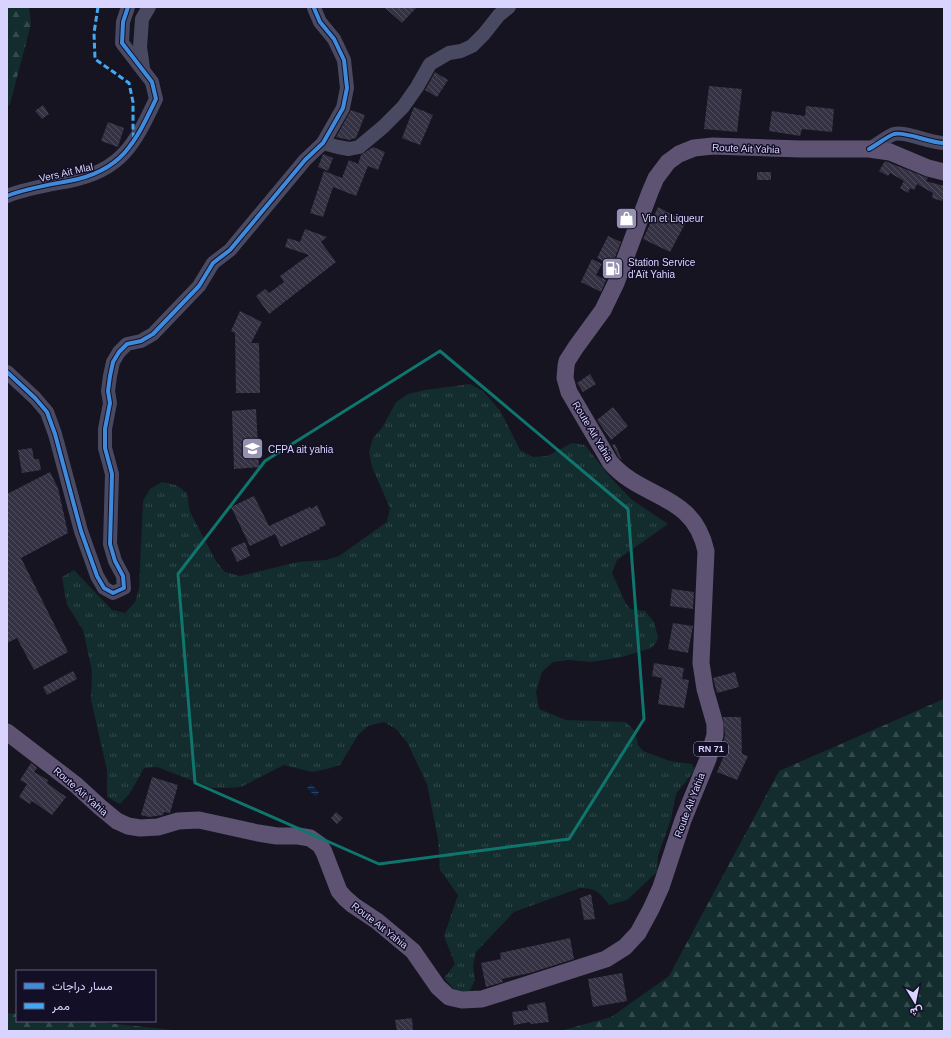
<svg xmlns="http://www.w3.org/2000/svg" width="951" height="1038" viewBox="0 0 951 1038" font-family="Arial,Vazirmatn,sans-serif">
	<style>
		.grass { fill: url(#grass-tufts) }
		.forest { fill: url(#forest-firs) }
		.water { fill: url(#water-rules) }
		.building { fill: url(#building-back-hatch) }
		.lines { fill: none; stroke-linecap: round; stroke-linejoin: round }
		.minor { stroke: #4a4962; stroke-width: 14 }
		.major { stroke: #5e5373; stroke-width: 17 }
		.quiet { stroke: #3fa9f5; stroke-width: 3; stroke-dasharray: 6 3; stroke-linecap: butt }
		.cycleway-casing { stroke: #130f26; stroke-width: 6 }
		.cycleway { stroke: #408adc; stroke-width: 4 }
		.marked { fill: none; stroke: #0f766e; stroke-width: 3; stroke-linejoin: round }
		.labels { text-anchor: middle; stroke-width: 3; stroke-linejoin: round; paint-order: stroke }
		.shield { fill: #130f26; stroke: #9e99be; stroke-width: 1 }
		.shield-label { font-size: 9px; font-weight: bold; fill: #d9d4ff }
		.street-label { font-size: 10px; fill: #d9d4ff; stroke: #130f26 }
		.poi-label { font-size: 10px; fill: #d9d4ff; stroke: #130f26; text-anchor: start }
	</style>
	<defs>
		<pattern id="grass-tufts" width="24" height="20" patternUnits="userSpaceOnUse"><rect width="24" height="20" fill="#132c2d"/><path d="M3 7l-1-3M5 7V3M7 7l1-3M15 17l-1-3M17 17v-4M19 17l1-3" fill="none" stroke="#354a4c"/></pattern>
		<pattern id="forest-firs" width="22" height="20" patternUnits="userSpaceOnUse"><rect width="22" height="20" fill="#132c2d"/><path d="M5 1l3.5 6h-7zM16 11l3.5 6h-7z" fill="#354a4c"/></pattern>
		<pattern id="water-rules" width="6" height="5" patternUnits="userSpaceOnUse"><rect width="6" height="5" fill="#0d2144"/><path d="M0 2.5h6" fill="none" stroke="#304060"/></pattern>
		<pattern id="building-back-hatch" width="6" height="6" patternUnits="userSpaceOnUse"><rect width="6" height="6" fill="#343243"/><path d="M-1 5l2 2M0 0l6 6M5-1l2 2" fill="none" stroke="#514f5f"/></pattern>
	</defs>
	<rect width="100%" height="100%" fill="#161421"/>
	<path class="grass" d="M470,384L483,391L501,412L520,450L533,457L547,456L572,443L585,445L611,478L631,499L668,524L617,560L612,573L626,604L631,609L645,611L654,622L658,637L656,643L651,648L622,657L591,662L569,660L553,662L542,672L536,692L539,709L566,720L626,722L635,731L638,745L643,751L670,761L692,764L695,770L676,794L671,819L658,856L657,872L627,900L609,905C600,893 596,888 580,888L514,912L476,952L473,966L475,980L469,993L455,990L444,978L455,964L444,936L458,895L440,870L438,839L427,784L407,742L396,729L384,722L368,726L358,735L340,765L327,769L312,772L284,765L241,787L228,788H212L157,767L144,768L130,793L120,804L107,797V770L91,700L92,671L83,630L67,605L62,577L74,570L112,610L125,613L135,602L139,589L143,501L150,489L162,482L176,485L187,493L190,512L216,561L225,572L240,576L298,562L326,560L339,556L387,522L390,508L372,467L369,452L373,438L382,428L396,402L408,394L425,390Z"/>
	<g class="forest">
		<polygon points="7,7 29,7 31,24 10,104 7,107"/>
		<polygon points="944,699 944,1031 560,1031 611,1017 669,976 779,771"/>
		<polygon points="7,1013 17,1014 17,1021 88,1021 183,1031 7,1031"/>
	</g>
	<polygon class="water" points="311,784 319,792 316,797 307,788"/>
	<g class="building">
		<polygon points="384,7 417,7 402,23"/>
		<polygon points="435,72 448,80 437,97 425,90"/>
		<polygon points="709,86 742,89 737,132 704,129"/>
		<polygon points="43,105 49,114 42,119 35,111"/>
		<polygon points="806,106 834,109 832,132 802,129 800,136 769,131 772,111 805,116"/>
		<polygon points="414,107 433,115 420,145 402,138"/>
		<polygon points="351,110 365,115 356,138 349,140 336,137"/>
		<polygon points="108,122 124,128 118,147 101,141"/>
		<polygon points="373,147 385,152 378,170 368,166 356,196 333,187 323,217 310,213 324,171 342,178 349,160 358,164 361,155"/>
		<polygon points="323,154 333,158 328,171 318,167"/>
		<polygon points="885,161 928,178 926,181 944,186 944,195 942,201 932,198 933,193 917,184 914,190 910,188 908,193 900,188 904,181 890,173 888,176 879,171"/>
		<rect x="757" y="172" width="14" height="8"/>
		<polygon points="658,207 686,222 670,252 643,239"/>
		<polygon points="305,229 327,237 321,242 336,262 269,314 256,296 265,289 269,293 284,282 280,276 309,255 285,247 288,238 300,242"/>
		<polygon points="608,236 621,242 612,265 597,258"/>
		<polygon points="592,259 602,264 596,275 606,280 601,292 581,282"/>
		<polygon points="240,311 262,322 251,343 259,343 260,393 236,393 235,333 231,331"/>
		<polygon points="590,374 596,384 583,392 577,383"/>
		<polygon points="613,407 628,426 611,440 597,420"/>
		<polygon points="256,409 259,467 234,469 232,411"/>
		<polygon points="615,444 622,460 618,456 612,445"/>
		<polygon points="32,448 34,459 39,459 41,470 22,473 18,450"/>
		<polygon points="50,472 58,488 68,533 21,558 68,652 34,670 17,638 7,643 7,494"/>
		<polygon points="254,496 269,526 310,507 311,509 317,505 326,525 319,528 320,529 281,547 275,534 250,546 231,507"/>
		<polygon points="245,542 250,556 237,562 231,548"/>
		<polygon points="672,589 694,592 693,609 670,606"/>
		<polygon points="673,623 693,626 688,653 668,649"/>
		<polygon points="654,663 684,668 682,679 689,680 684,708 658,704 662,678 652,676"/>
		<polygon points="73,671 77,679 47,695 43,687"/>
		<polygon points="735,672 739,687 717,693 713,678"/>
		<polygon points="723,717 741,717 742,754 748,756 737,780 717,772 729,744 723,744 725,735"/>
		<polygon points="31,763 37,768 34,772 48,780 47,783 66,797 52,815 32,801 30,804 19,797 27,784 20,780"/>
		<polygon points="152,777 178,785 170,813 164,812 163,815 149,817 141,815"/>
		<polygon points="336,812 343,818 337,824 331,818"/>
		<polygon points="591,894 595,919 584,920 580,898"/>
		<polygon points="570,938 574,959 530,973 502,979 503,982 486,987 481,963 501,959 500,953"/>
		<polygon points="622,973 627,1001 593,1007 588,979"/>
		<polygon points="545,1002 549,1022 531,1024 530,1022 514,1025 512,1012 528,1010 527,1005"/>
		<polygon points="412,1018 413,1031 397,1031 395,1020"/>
	</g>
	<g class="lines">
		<g class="minor">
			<polyline points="143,68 140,47 142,19 149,7"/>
			<polyline points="323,143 338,147 349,149 359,147 383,127 403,107 417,87 430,64 449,53 461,51 472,46 484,34 499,15 509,7"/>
			<path d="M869,149C877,145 886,137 894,134C905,131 930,143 944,143"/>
			<path d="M7,196C27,188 48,185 69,181C122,171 135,143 156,99L152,82L122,43L123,22L128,7"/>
			<polyline points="7,372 35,398 47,412 55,434 81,531 97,576 104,588 113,593 124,588 123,576 115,561 110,544 112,474 105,448 105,429 110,403 108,391 110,376 113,362 119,352 127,344 141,341 153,334 199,286 213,263 230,250 305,160 323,143 343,108 347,88 344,60 334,39 320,22 314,8 315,7"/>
		</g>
		<path class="major" d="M7,732L76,785L100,807L117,821L128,826L140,828L158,827L178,821L199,820L258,833L277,836H298L310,838L320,845L324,852L339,891L345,898L353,905L377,921L413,951L438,987L449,997L462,1000L482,999L606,959L625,947L638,933L651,909L661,887L683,820L708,759L715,735V724L705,689L701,663L706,551C693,492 642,500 610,462L569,392L565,378L566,366L567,361L576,347L603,310L616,283L650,192L656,178L668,162L679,154L694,148L713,146L801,149H869L890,152L928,168L944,172"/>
		<polyline class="quiet" points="98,7 94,33 95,59 129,83 133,102 133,128 134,140"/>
		<defs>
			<g id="cycleway">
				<path d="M869,149C877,145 886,137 894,134C905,131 930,143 944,143"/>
				<path d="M7,196C27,188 48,185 69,181C122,171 135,143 156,99L152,82L122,43L123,22L128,7"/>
				<polyline points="7,372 35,398 47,412 55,434 81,531 97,576 104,588 113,593 124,588 123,576 115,561 110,544 112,474 105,448 105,429 110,403 108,391 110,376 113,362 119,352 127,344 141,341 153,334 199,286 213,263 230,250 305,160 323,143 343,108 347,88 344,60 334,39 320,22 314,8 315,7"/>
			</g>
		</defs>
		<use href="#cycleway" class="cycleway-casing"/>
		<use href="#cycleway" class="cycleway"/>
	</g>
	<path class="marked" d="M440,351L628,509L644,719L569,839L379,864L195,783L178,574L265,461Z"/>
	<defs>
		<symbol id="shop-square" viewBox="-11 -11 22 22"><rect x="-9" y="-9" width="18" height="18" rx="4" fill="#9591b1" stroke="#130f26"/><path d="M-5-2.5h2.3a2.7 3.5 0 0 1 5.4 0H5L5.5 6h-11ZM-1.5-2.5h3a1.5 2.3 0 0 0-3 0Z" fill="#fff"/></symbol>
		<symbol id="fuel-square" viewBox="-11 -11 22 22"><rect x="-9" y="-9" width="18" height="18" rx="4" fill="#9591b1" stroke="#130f26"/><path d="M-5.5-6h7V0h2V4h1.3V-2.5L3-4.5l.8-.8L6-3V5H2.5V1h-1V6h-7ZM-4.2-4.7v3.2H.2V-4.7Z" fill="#fff"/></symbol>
		<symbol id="university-square" viewBox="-11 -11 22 22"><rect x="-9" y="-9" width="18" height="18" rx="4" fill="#9591b1" stroke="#130f26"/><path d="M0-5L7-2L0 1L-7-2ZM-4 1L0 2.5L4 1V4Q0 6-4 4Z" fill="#fff"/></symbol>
	</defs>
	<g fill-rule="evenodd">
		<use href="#shop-square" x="614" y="206" width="25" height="25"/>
		<use href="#fuel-square" x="600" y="256" width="25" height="25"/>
		<use href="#university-square" x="240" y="436" width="25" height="25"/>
	</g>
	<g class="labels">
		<rect class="shield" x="694" y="742" width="34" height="14" rx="3"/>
		<g class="shield-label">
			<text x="711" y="752">RN 71</text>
		</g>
		<g class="street-label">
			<text transform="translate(746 148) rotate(2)" y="4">Route Ait Yahia</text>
			<text transform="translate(66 172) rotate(-13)" y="4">Vers Ait Mlal</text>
			<text transform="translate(593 431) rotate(59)" y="4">Route Ait Yahia</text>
			<text transform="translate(81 791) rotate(41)" y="4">Route Ait Yahia</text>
			<text transform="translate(689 805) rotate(-69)" y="4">Route Ait Yahia</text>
			<text transform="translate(380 925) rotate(38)" y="4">Route Ait Yahia</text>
		</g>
		<g class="poi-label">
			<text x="642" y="222">Vin et Liqueur</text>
			<text x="628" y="266">Station Service<tspan x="628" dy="12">d'Aït Yahia</tspan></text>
			<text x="268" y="453">CFPA ait yahia</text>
		</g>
	</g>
	<rect width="951" height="1038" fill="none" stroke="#d9d4ff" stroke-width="16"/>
	<rect x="16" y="970" width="140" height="52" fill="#130f26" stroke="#625e7d"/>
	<rect x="24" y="983" width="20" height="6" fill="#408adc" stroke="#625e7d"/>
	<text x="52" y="990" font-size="12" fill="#d9d4ff">مسار دراجات</text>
	<rect x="24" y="1003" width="20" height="6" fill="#3fa9f5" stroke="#625e7d"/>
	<text x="52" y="1010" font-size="12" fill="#d9d4ff">ممر</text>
	<g transform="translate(915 1002) rotate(170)" stroke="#130f26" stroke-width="3" paint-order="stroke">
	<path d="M0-3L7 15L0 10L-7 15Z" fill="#d9d4ff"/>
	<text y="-6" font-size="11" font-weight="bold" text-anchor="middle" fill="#d9d4ff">ش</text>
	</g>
</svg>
